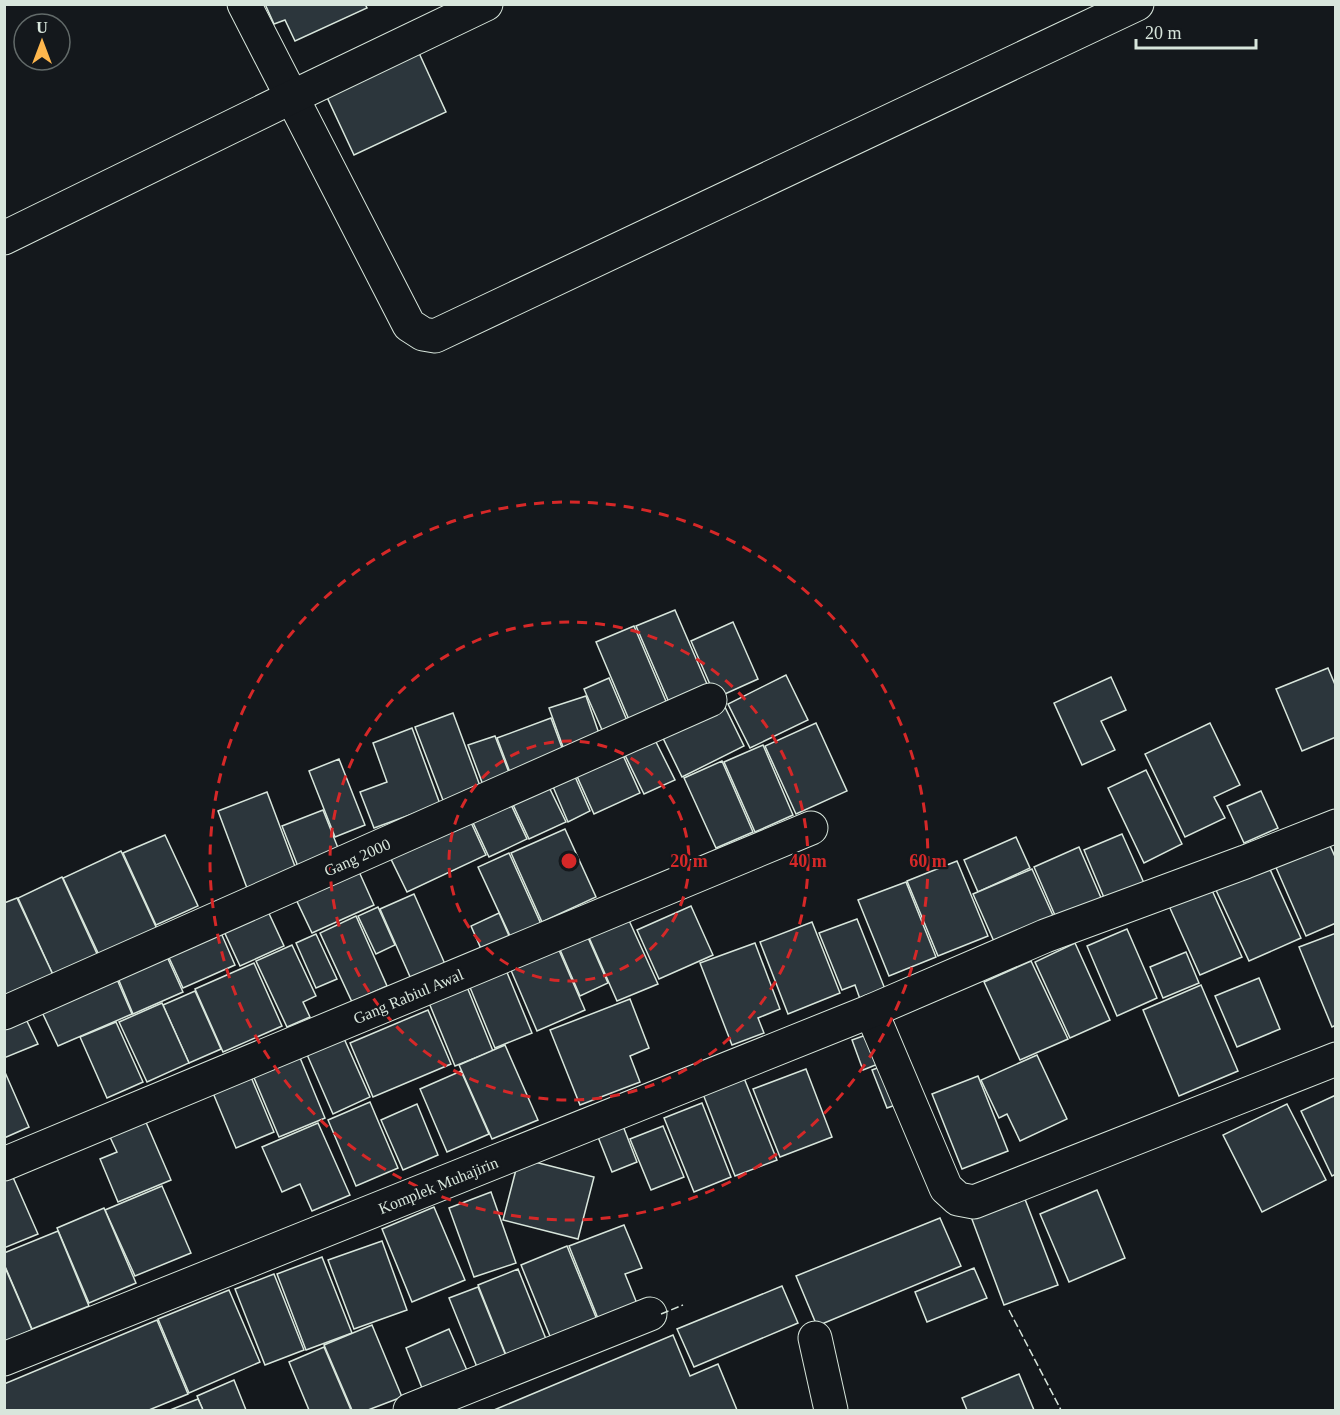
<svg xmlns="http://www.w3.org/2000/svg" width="1340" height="1415" viewBox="0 0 1340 1415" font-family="'Times New Roman',serif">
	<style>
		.building { fill: #2c363c; stroke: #d8e6dc; stroke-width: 1.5 }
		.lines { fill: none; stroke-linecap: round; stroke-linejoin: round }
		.minor-casing { stroke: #d8e6dc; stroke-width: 35 }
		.minor { stroke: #14181c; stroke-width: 33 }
		.fence { stroke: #d8e6dc; stroke-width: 1.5; stroke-dasharray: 8 3; stroke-linecap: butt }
		.ring { fill: none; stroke: #d62828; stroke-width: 3; stroke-dasharray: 10 8 }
		.labels { text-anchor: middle; stroke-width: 4.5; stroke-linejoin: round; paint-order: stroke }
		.street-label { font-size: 16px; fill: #d8e6dc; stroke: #14181c }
		.centre { fill: #d62828; stroke: #14181c; stroke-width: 3 }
		.ring-label { font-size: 18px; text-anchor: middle; font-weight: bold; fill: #d62828; stroke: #14181c; stroke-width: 4.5; stroke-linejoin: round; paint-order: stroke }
	</style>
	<rect width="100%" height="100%" fill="#14181c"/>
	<g class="building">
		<polygon points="265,4 365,4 367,8 295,41 285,20 274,24"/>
		<polygon points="419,53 446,112 354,155 326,95"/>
		<polygon points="675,610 710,691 671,707 636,626"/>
		<polygon points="733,622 758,679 716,698 691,641"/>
		<polygon points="634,626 668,706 630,722 596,642"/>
		<polygon points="1328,668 1336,687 1336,737 1302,751 1276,689"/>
		<polygon points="786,675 808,720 750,748 728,704"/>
		<polygon points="1111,677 1126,710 1101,721 1115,750 1082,765 1054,703"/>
		<polygon points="609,678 631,730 606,739 584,689"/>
		<polygon points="586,696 603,745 567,758 549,708"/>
		<polygon points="722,701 744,746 682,777 660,732"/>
		<polygon points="453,713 483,794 446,808 415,727"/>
		<polygon points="551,718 565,756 511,775 497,738"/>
		<polygon points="816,723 847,791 796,814 765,746"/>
		<polygon points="1210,723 1240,785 1214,797 1225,818 1185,837 1145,754"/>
		<polygon points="412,728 440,804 374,828 360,792 387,782 373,743"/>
		<polygon points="652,734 675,780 644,794 622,749"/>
		<polygon points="495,736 513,783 486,793 468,745"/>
		<polygon points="763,745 793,815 755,832 724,762"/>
		<polygon points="622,753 640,793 594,814 576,774"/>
		<polygon points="339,759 365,825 335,837 309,771"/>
		<polygon points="722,761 753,832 716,848 684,778"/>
		<polygon points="1146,770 1182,844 1144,863 1108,788"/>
		<polygon points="573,772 590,811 568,822 551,782"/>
		<polygon points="545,779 566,822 529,839 509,796"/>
		<polygon points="1261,791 1278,828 1244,843 1227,806"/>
		<polygon points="267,792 296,869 247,888 218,811"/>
		<polygon points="507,796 527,839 489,857 469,814"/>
		<polygon points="323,810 340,853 299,869 282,826"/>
		<polygon points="468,816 486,855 407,892 388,853"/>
		<polygon points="565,829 596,897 542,922 511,853"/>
		<polygon points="1122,834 1144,883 1105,900 1084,850"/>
		<polygon points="165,835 198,906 156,925 123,853"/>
		<polygon points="1016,837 1030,868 978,892 964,860"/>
		<polygon points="1327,839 1336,859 1336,923 1306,936 1274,863"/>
		<polygon points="1079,847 1102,900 1057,920 1034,867"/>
		<polygon points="121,851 157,929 99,955 63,878"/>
		<polygon points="509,853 541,924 511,938 478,867"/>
		<polygon points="957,861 988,936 938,956 907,881"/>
		<polygon points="356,865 374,905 312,933 293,893"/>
		<polygon points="1268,865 1301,938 1249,961 1215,888"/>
		<polygon points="1032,869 1055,920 996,946 973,894"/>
		<polygon points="62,877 98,956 54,977 18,898"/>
		<polygon points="906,882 936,957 889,976 858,900"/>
		<polygon points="1211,888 1242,957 1200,975 1169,906"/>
		<polygon points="414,894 445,964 411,979 380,909"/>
		<polygon points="17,898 54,977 4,999 4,903"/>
		<polygon points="691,906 713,955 659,979 637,930"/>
		<polygon points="266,907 284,946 240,966 222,927"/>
		<polygon points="378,907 395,945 376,954 358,916"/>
		<polygon points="499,913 510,938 482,951 471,926"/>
		<polygon points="356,916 387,986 352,1002 320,933"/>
		<polygon points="627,916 658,984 617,1001 587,933"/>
		<polygon points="857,919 885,989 860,999 855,985 842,990 819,933"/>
		<polygon points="812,922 840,993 788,1014 760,942"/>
		<polygon points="218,926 235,965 183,988 165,949"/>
		<polygon points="1127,929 1157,998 1117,1016 1087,946"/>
		<polygon points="586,933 608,983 580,996 558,945"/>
		<polygon points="1336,933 1336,1025 1332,1027 1299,947"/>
		<polygon points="316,934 337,979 316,988 296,943"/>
		<polygon points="555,941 585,1010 537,1031 507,961"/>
		<polygon points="755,943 780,1009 758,1018 764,1033 732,1045 700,963"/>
		<polygon points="1075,943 1110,1020 1070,1038 1035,962"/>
		<polygon points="292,945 316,996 303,1002 310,1017 287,1027 256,961"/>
		<polygon points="164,950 183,992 133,1014 115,971"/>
		<polygon points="1186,952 1199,983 1163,998 1150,967"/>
		<polygon points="1031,961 1068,1039 1020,1060 984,982"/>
		<polygon points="254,963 282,1026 223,1052 195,989"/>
		<polygon points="506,970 532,1033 495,1048 469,985"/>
		<polygon points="116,977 132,1014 58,1046 41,1010"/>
		<polygon points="1259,978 1280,1029 1237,1047 1215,996"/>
		<polygon points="465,982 493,1051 455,1066 427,998"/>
		<polygon points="1201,985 1238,1071 1179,1096 1143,1010"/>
		<polygon points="195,991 221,1049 189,1063 163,1005"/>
		<polygon points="630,999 649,1048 630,1056 640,1082 580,1105 550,1030"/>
		<polygon points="162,1003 189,1063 147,1082 119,1022"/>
		<polygon points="428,1010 451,1064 373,1097 350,1043"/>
		<polygon points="24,1015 38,1044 4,1058 4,1024"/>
		<polygon points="116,1022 143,1082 107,1098 80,1037"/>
		<polygon points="877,1031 888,1060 863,1070 852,1040"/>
		<polygon points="342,1034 370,1097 333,1114 305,1050"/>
		<polygon points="505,1045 538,1120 492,1139 459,1065"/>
		<polygon points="298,1053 325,1118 279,1137 252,1073"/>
		<polygon points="1037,1055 1067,1119 1020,1141 1007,1114 999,1118 981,1080"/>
		<polygon points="891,1063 907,1101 887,1108 872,1070"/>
		<polygon points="806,1069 832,1137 780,1157 753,1089"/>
		<polygon points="4,1070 29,1127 4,1138"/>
		<polygon points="461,1071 489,1134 447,1152 420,1089"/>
		<polygon points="978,1076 1008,1151 962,1169 932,1094"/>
		<polygon points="251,1077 274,1132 236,1148 213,1093"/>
		<polygon points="744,1078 777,1160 735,1176 703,1094"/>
		<polygon points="1336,1095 1336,1174 1332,1176 1301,1111"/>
		<polygon points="370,1102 398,1168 356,1186 328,1120"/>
		<polygon points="702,1103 731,1177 694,1192 664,1118"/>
		<polygon points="417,1104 438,1155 403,1170 381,1120"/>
		<polygon points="1287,1104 1326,1180 1262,1212 1223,1135"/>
		<polygon points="145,1120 171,1180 118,1202 100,1159 117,1152 109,1135"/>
		<polygon points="318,1123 350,1195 312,1211 300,1184 282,1192 262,1147"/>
		<polygon points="623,1126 637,1162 612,1172 598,1137"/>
		<polygon points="663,1126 684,1177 651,1190 630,1139"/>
		<polygon points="519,1158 594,1177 578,1239 503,1220"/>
		<polygon points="12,1175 38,1234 4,1248 4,1178"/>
		<polygon points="162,1186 191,1253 135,1276 105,1210"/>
		<polygon points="1097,1190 1125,1258 1069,1282 1040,1214"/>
		<polygon points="491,1192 516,1263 474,1277 449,1208"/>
		<polygon points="1023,1194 1058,1285 1004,1305 970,1214"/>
		<polygon points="434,1207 465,1280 412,1302 382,1229"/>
		<polygon points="104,1208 136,1283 89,1303 57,1228"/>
		<polygon points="940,1218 961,1266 817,1326 796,1276"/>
		<polygon points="624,1225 642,1268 625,1274 638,1306 599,1321 569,1246"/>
		<polygon points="58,1231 89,1306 32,1329 4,1264 4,1253"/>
		<polygon points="382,1241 407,1310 354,1329 328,1260"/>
		<polygon points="567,1246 600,1327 554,1346 521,1265"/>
		<polygon points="322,1257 352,1333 306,1350 277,1274"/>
		<polygon points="4,1265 32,1330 4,1342"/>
		<polygon points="974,1268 987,1298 927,1322 915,1292"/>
		<polygon points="518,1269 546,1339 506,1355 478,1285"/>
		<polygon points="274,1274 304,1350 265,1365 235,1289"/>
		<polygon points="782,1286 798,1323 694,1367 677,1329"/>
		<polygon points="478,1287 508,1361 479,1372 449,1298"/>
		<polygon points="229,1290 260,1362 189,1393 158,1319"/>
		<polygon points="157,1320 188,1394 149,1410 5,1410 4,1384"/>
		<polygon points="372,1325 402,1397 368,1410 352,1410 324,1345"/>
		<polygon points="449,1329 469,1375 424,1393 406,1348"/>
		<polygon points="673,1335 690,1376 718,1364 737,1410 494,1410"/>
		<polygon points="324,1347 351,1410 309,1410 289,1362"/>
		<polygon points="1019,1374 1034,1410 967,1410 962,1398"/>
		<polygon points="234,1380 246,1410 203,1410 197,1396"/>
		<polygon points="198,1399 203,1410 170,1410"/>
	</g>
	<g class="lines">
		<defs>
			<g id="minor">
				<polyline points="244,4 409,325 423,334 435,336 1137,4"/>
				<polyline points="4,238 292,97 486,4"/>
				<polyline points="871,1011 946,1188 958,1199 974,1202 1336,1059"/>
				<polyline points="4,1013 710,700"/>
				<polyline points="4,1164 811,828"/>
				<polyline points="815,1338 831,1410"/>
				<polyline points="4,1359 871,1011 1045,936 1245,862 1336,826"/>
				<polyline points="410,1410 650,1314"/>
			</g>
		</defs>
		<use href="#minor" class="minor-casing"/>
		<use href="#minor" class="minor"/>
		<g class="fence">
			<polyline points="1009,1310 1061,1410"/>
			<polyline points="661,1314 683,1305"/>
		</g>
	</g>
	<g class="ring">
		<circle cx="569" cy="861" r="120"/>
		<circle cx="569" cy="861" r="239"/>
		<circle cx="569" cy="861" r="359"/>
	</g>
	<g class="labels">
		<g class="street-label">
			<text transform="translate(357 857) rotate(-24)" y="6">Gang 2000</text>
			<text transform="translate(408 996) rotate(-23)" y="6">Gang Rabiul Awal</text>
			<text transform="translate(438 1185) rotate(-22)" y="6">Komplek Muhajirin</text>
		</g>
	</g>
	<circle cx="569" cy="861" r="9" class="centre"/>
	<g class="ring-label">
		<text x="689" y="867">20 m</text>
		<text x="808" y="867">40 m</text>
		<text x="928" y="867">60 m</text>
	</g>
	<rect width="1340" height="1415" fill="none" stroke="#d8e6dc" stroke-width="12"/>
	<g transform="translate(42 42)"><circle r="28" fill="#14181c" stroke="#626a69" stroke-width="1.5"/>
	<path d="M0-4.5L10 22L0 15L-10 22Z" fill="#ffb74d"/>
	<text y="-9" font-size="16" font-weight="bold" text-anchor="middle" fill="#d8e6dc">U</text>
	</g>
	<path d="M1136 39v9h120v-9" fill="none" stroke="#d8e6dc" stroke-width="3"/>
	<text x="1145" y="39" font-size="18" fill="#d8e6dc" stroke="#14181c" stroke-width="4.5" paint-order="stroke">20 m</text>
</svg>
